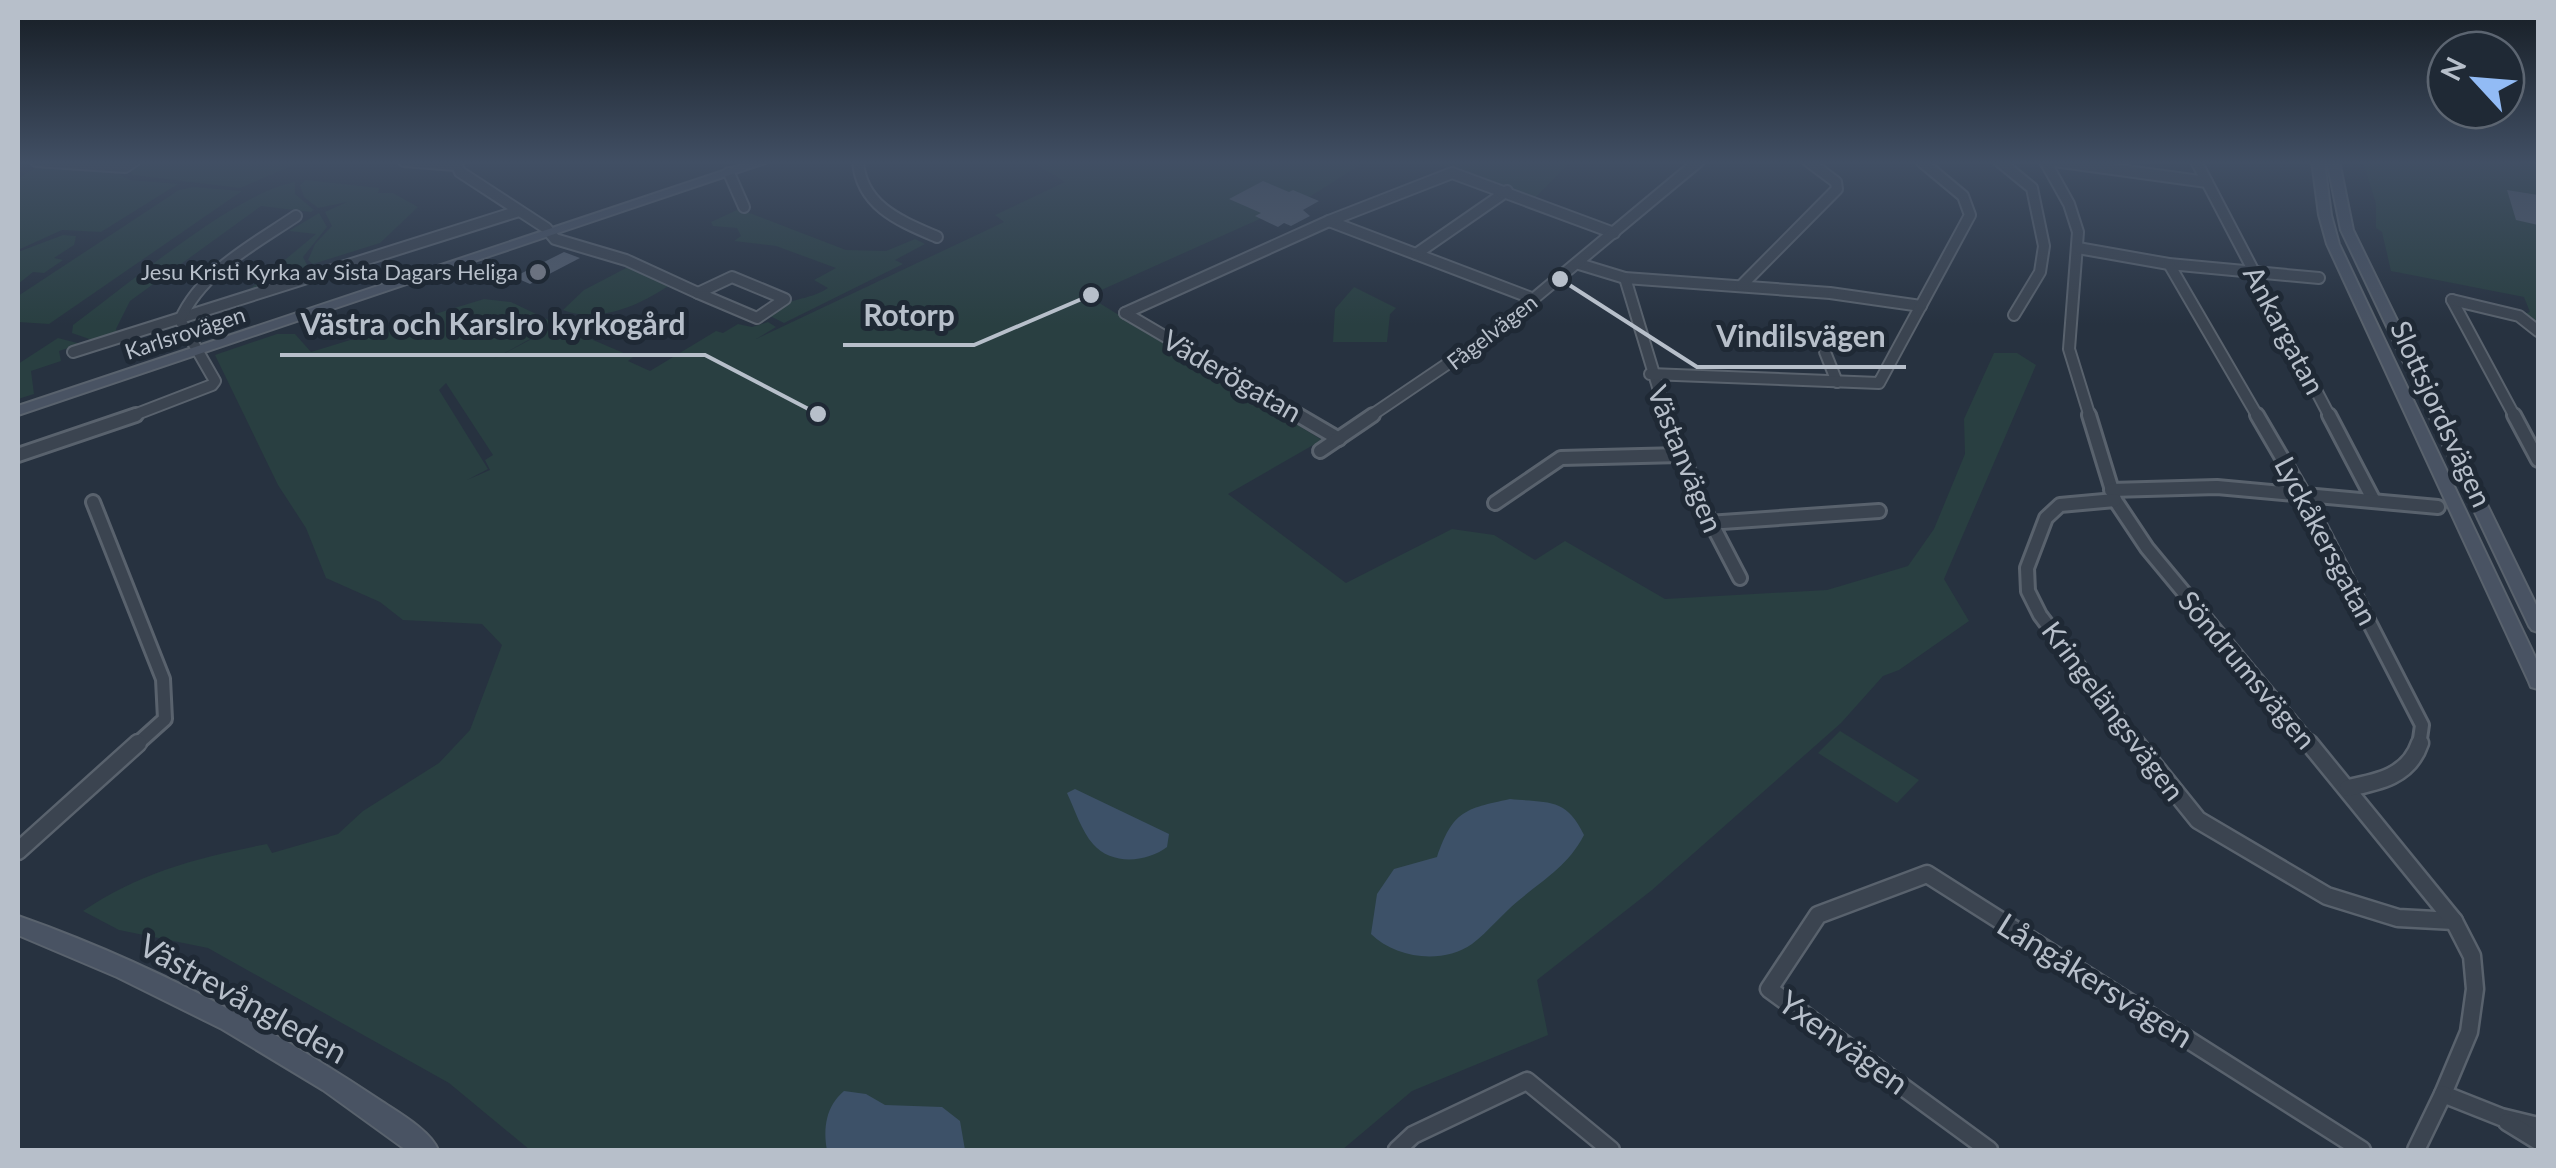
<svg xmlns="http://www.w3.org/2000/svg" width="2556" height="1168" viewBox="0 0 2556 1168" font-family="Lato,sans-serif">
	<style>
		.green { fill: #293f41; fill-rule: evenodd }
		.water { fill: #3d5168 }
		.building { fill: #525d6d }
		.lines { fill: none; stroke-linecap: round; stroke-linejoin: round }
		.street-far2-casing { stroke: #59626d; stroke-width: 14 }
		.street-far1-casing { stroke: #59626d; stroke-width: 18 }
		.street-casing { stroke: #59626d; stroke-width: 21 }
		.secondary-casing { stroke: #59626d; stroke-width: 4 }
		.street-far2 { stroke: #3b4450; stroke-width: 10 }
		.street-far1 { stroke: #3b4450; stroke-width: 12 }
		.street { stroke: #3b4450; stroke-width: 16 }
		.secondary { fill: #495363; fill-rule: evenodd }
		.worship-dot { fill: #6b7280; stroke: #1f2935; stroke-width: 4 }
		.labels { text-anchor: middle; stroke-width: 10; stroke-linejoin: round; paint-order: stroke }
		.far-poi-label { font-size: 22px; fill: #b7bfca; stroke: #1f2935; text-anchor: end }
		.far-street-label { font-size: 22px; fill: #b7bfca; stroke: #1f2935 }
		.street-label { font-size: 28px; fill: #b7bfca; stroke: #1f2935 }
		.near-street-label { font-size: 32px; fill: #b7bfca; stroke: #1f2935 }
		.leader { fill: none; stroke: #b7bfca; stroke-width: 4 }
		.callout-dot { fill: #b7bfca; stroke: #1f2935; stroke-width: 4 }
		.callout-label { font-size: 30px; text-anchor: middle; font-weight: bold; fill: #b7bfca; stroke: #1f2935; stroke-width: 10; stroke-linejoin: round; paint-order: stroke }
	</style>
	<rect width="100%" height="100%" fill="#273240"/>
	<g class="green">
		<polygon points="136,161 303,161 240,188 133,175 126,167"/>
		<path d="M1031,161H1366L1311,196L1088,296L1322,440L1228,494L1346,583L1452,529L1494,535L1535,560L1565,541L1665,599L1827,590L1908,566L1934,529L1965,454L1964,419L1994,353H2017L2036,365L1944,579L1969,621L1899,670L1883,676L1841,723L1652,890L1537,980L1548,1035L1412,1091L1342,1150H530L449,1083L208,948L119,930L83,911C140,872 200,857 267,844L272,853L338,834L363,811L439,763L470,730L502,645L482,624L403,620L380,602L326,578L306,528L278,485L215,355L277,334H295L311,352L484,299L511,302L557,324L492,360L558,325L633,357L628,361L650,371L716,331L723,333L738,324L752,327L768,322L776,327L756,339L1004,222L995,215L1065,182ZM446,383L493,455L485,460L490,470L467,480L488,469L439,390Z"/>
		<polygon points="1423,161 1571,161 1535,198 1480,176"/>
		<polygon points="2363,161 2538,161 2538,338 2514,317 2530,312 2524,297 2391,271 2382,232 2376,228 2376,204"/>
		<polygon points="38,166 115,172 130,180 178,184 101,232 62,230 18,250 18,179"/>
		<polygon points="306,180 379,188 378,193 393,193 418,207 380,243 313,264 308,260 315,244 332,226 325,212 347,202 318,208 304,197 300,185"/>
		<path d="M295,182V194L314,210L311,212L261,206L130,301L116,329L119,336L112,338L109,334L92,340L72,333L73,325C125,287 236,192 295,182Z"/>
		<polygon points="193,187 242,191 49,324 18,322 18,296 179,190"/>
		<path d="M739,209L846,250L886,251L915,239L925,244L895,260L903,264L784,323L766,314C791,296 806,302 828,288L814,280L836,268L776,246L734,241L741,236L737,228L713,226L711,222Z"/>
		<polygon points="319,213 327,227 303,257 311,273 254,289 239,298 316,234 289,231"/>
		<polygon points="63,235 76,236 74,245 54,258 63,260 44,273 33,272 18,284 18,252"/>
		<path d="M630,266L671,284C641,305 598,324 563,310L584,290Z"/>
		<polygon points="1354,287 1396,308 1390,314 1387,342 1333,342 1335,309"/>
		<polygon points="58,338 81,344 59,351 61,361 31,371 34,394 18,399 18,364"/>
		<polygon points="1840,731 1919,780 1897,803 1818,753"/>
	</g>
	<g class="water">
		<path d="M1075,789L1169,834L1167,847C1147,862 1112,866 1093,844C1082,832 1074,808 1067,793Z"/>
		<path d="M1510,799C1548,803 1566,797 1584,835C1568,866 1544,879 1518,901C1502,914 1489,931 1472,944C1442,965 1395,958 1371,934L1377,894L1394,869L1437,857C1453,811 1464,809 1510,799Z"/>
		<path d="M844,1091L866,1094L885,1105L942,1107L960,1121L965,1150H827C823,1128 826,1106 844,1091Z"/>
	</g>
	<g class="building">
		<polygon points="1263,181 1289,192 1293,190 1319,201 1303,210 1310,216 1291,226 1284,223 1278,227 1255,216 1261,213 1229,199"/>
		<polygon points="2507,190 2538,195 2538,225 2516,220"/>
		<polygon points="564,252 580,258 530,284 514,277"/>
	</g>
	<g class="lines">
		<defs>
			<g id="street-far2">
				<polyline points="36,161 125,167 134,161"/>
				<polyline points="404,161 455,165"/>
				<polyline points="455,161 460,172 546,228 555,239 626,260 698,293"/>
				<path d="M858,161C861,206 900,221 937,237"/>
				<polyline points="1999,161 2032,188 2044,246 2040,272 2014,315"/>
				<polyline points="2045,161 2069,204 2078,232 2069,349 2090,417"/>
				<polyline points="2054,161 2207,182"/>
				<polyline points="2196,161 2330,417"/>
				<polyline points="729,173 744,207"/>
				<polyline points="1329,221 1534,299"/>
				<polyline points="2078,248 2169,264 2319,278"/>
				<polyline points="1416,254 1507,191"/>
				<polyline points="1579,264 1625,278 1830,293 1921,306"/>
				<polyline points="2169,264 2258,417"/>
				<polygon points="732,277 785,299 757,318 698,293"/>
				<polyline points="1625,278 1667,417"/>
				<polyline points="1741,286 1837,189 1836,182 1808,161"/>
				<polyline points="2452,300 2515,417"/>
				<polyline points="2452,300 2519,316 2538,331"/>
				<polyline points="1125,313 1329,221 1452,173 1614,233"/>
				<polyline points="1125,313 1302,417"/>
				<polyline points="73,352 519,211"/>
				<polyline points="1825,352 1837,382"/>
				<polyline points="1650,374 1879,383 1970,215 1963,196 1921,161"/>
				<path d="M129,417L212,385L215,381L180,320C202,271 253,245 296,216"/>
				<polyline points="1369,417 1490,335 1699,161"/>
			</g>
			<g id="street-far1">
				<polyline points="1298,415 1339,439"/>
				<polyline points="1666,415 1703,507 1740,578"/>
				<polyline points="2089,415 2115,500 2147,548 2311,746"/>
				<polyline points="2257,415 2302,492 2422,725 2419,746"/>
				<polyline points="2329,415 2373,499"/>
				<polyline points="2514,415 2538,460"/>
				<polyline points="1320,451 1373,415"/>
				<polyline points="18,455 136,415"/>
				<polyline points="2111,490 2217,487 2438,507"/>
				<polyline points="2115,500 2060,505 2046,518 2027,568 2028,591 2040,615 2138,746"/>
				<polyline points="93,502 163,679 165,719 135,746"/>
				<polyline points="1495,503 1561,458 1681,455"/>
				<polyline points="1708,523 1879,511"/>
			</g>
			<g id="street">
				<polyline points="2136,743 2198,820 2327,896 2398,918 2454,921"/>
				<polyline points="2309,743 2454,921 2472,956 2475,989 2469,1032 2443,1094 2501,1117 2538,1126"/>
				<path d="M2348,788C2379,782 2409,776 2420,743"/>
				<polyline points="18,851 138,743"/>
				<polyline points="2507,1122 2538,1141"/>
				<polyline points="1397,1150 1413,1135 1527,1081 1611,1150"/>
				<polyline points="1989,1150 1769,989 1818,915 1927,874 2362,1150"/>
				<polyline points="2416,1150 2443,1094"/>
			</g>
			<g id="secondary">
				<polygon points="753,161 771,161 18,415 18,406"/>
				<polygon points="2312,161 2324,161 2331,215 2339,244 2538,663 2538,689 2531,687 2529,682 2327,244 2319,215"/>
				<polygon points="2327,161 2339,161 2353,230 2538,609 2538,632 2532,630 2529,626 2341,230"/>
				<path d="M18,916C146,961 268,1025 381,1101C399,1113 431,1131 438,1150H406L323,1090L222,1029L117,977L18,935Z"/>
			</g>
		</defs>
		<use href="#street-far2" class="street-far2-casing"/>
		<use href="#street-far1" class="street-far1-casing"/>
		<use href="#street" class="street-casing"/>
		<use href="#secondary" class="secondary-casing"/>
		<use href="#street-far2" class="street-far2"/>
		<use href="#street-far1" class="street-far1"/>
		<use href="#street" class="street"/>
		<use href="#secondary" class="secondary"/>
	</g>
	<linearGradient id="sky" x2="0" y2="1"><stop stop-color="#151c23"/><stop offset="0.5" stop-color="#414f64"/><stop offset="1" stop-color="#414f64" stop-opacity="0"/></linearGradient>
	<rect width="2556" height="325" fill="url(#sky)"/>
	<circle class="worship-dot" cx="538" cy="272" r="10"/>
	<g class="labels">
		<g class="far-poi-label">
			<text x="518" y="280">Jesu Kristi Kyrka av Sista Dagars Heliga</text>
		</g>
		<g class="far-street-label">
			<text transform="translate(1492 332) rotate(-38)" y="8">Fågelvägen</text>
			<text transform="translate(185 333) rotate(-18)" y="8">Karlsrovägen</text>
		</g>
		<g class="street-label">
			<text transform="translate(2284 330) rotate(62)" y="10">Ankargatan</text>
			<text transform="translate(1232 376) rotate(30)" y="10">Väderögatan</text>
			<text transform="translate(2441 414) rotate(65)" y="10">Slottsjordsvägen</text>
			<text transform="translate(1685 459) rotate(68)" y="10">Västanvägen</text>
			<text transform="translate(2326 541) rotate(62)" y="10">Lyckåkersgatan</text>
			<text transform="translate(2247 670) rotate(50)" y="10">Söndrumsvägen</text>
			<text transform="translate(2113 711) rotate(53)" y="10">Kringelängsvägen</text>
		</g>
		<g class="near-street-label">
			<text transform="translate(2095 981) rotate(32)" y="11">Långåkersvägen</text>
			<text transform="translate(243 999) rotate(29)" y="11">Västrevångleden</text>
			<text transform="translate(1843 1043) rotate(36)" y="11">Yxenvägen</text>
		</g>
	</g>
	<path class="leader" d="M1091 295L974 345H843M818 414L705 355H280M1560 279L1697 367H1906"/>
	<g class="callout-dot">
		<circle cx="1091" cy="295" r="10"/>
		<circle cx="818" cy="414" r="10"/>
		<circle cx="1560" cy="279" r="10"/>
	</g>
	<g class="callout-label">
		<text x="909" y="326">Rotorp</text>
		<text x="493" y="335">Västra och Karslro kyrkogård</text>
		<text x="1801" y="347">Vindilsvägen</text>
	</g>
	<rect width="2556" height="1168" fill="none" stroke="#b7bfca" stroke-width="40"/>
	<g transform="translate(2476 80) rotate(296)"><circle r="48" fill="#1f2935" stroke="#5c6571" stroke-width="2.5"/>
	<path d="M0-8L18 38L0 25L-18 38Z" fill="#92bbf5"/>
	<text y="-15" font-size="28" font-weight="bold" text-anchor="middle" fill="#b7bfca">N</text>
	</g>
</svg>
